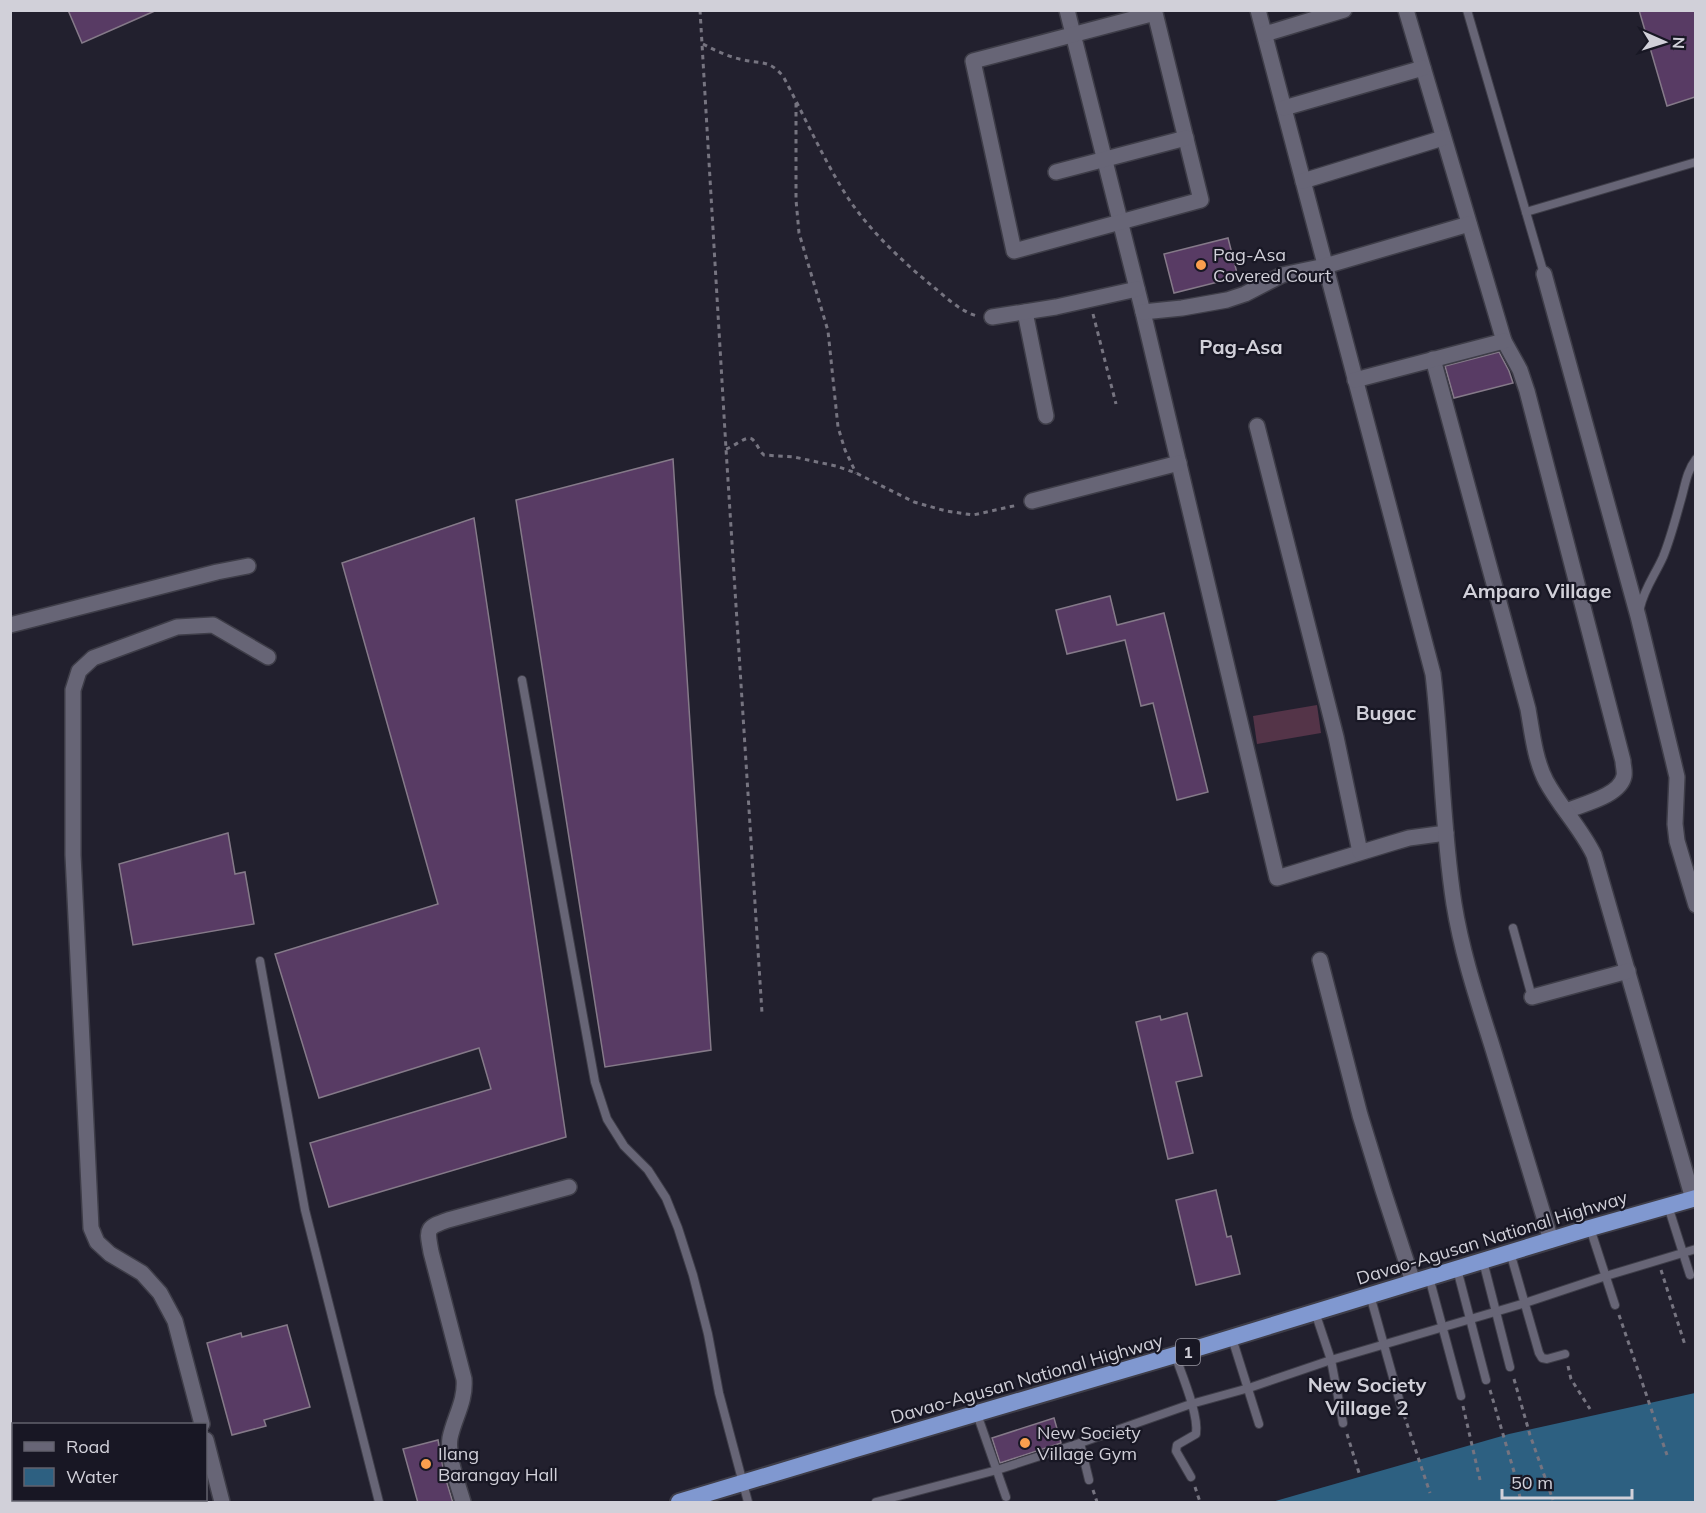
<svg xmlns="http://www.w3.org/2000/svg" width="1706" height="1513" viewBox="0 0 1706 1513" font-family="Mulish,sans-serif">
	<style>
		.green { fill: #543448 }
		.water { fill: #2d6081 }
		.building { fill: #583b64; stroke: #857a89; stroke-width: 1.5 }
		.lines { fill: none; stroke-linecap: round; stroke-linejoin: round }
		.service-casing { stroke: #3e3d48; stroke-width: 10 }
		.minor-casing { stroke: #3e3d48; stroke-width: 18 }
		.trunk-casing { stroke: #3e3d48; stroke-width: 20 }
		.path { stroke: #767480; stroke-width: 3; stroke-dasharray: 4.5 4.5; stroke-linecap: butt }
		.service { stroke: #676576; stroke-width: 8 }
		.minor { stroke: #676576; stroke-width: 15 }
		.trunk { stroke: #8098d0; stroke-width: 16 }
		.poi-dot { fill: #fa9f4e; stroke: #181724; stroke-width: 2 }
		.labels { text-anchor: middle; stroke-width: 4.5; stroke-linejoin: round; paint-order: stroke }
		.shield { fill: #181724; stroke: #9a98a3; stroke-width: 1.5 }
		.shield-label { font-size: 16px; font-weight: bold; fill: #d1d0d9 }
		.poi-label { font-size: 18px; fill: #d1d0d9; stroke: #181724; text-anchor: start }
		.street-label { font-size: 18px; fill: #d1d0d9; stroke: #181724 }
		.neighbourhood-label { font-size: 20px; font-weight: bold; fill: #d1d0d9; stroke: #181724 }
	</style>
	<rect width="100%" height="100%" fill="#22202e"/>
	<polygon class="green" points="1317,705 1321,733 1257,744 1253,716"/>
	<polygon class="water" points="1695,1393 1695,1502 1272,1502 1509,1434"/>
	<g class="building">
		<polygon points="68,10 157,10 82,43"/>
		<polygon points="1639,10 1695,10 1695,97 1667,106"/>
		<polygon points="1228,238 1238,277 1174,293 1164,254"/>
		<polygon points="1499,352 1509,371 1513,383 1454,398 1445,366"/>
		<polygon points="673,459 711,1050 605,1067 516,500"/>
		<polygon points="474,518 566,1137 329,1207 310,1143 491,1089 479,1048 319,1098 275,954 438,904 342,563"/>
		<polygon points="1110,596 1117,625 1164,613 1208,792 1177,800 1153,703 1141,706 1125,640 1067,654 1056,610"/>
		<polygon points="228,833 235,874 245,872 254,924 133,945 119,864"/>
		<polygon points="1187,1013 1202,1076 1176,1082 1193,1153 1168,1159 1136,1022 1160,1016 1161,1020"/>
		<polygon points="1216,1190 1227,1237 1231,1236 1240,1274 1196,1285 1176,1200"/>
		<polygon points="287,1325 310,1407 264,1420 266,1426 232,1435 207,1343 241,1333 242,1337"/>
		<polygon points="1054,1418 1061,1443 1000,1463 992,1438"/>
		<polygon points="438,1440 444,1473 453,1503 418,1503 403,1449"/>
	</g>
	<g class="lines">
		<defs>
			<g id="service">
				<polyline points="1467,10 1544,274"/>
				<polyline points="1526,212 1696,162"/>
				<path d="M1640,608C1644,589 1655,575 1663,557C1670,540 1675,521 1680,503C1685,487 1686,472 1696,459"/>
				<polyline points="522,680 595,1082 607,1119 624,1146 648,1170 666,1198 678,1228 693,1275 708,1334 719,1393 748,1502"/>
				<polyline points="1513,928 1532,997"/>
				<polyline points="260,961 305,1210 379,1502"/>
				<polyline points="1668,1206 1690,1275"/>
				<polyline points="1590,1228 1615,1305"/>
				<polyline points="1510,1252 1539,1353 1542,1358 1547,1359 1565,1354"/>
				<polyline points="1483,1261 1510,1367"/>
				<polyline points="1457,1269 1486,1380"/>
				<polyline points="1429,1277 1461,1396"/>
				<polyline points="1370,1295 1401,1406"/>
				<polyline points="1315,1312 1331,1360 1343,1423"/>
				<polyline points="1232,1338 1259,1424"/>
				<path d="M1175,1355C1182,1375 1199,1415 1196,1434L1177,1445L1176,1451L1191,1477"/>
				<polyline points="977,1414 1006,1497"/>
				<polyline points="1080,1443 1089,1480"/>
				<polyline points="876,1502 997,1470 1080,1443 1191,1404 1249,1388 1331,1360 1525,1303 1606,1276 1696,1249"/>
			</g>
			<g id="minor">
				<polyline points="1067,10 1143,312 1277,878 1392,843 1409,838 1446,833"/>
				<path d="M1258,10L1433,674C1442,751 1442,828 1454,904C1462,954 1478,1001 1493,1049C1512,1113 1532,1176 1551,1240"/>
				<path d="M1406,10L1504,341L1520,370L1527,391L1623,761C1623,766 1625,771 1624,776C1620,796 1583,804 1566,811"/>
				<polygon points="1155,13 1201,200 1014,251 973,61"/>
				<polyline points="1265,34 1344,10"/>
				<polyline points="1284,108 1423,68"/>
				<polyline points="1056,172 1186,138"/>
				<polyline points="1303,181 1443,138"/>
				<polyline points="1544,274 1638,616 1673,760 1677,777 1675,824 1677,841 1696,905"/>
				<polyline points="1025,312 1046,416"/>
				<polyline points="1143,312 1182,308 1227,300 1245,294 1282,275 1325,266 1469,224"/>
				<polyline points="992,317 1056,307 1137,289"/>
				<path d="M1433,359L1528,709C1532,732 1535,760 1546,781C1560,807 1581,828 1594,855L1693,1199"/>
				<polyline points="1355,380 1504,341"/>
				<polyline points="1257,426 1336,737 1360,852"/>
				<polyline points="1032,501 1179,463"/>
				<polyline points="10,625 217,572 248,566"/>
				<polyline points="1320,960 1360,1115 1383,1190 1413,1282"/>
				<polyline points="1532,997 1628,971"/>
				<polyline points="202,1424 175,1321 160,1293 142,1273 110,1254 97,1242 91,1228 73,855 73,690 79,671 93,658 177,627 213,625 268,657"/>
				<polyline points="206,1440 222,1502"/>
				<path d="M463,1502C458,1484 447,1457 450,1438C454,1418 466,1401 464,1379L431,1252C427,1229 425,1228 448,1220L569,1187"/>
			</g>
			<polyline id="trunk" points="679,1502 852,1450 1175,1355 1590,1228 1696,1198"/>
		</defs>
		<use href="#service" class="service-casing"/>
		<use href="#minor" class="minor-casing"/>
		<use href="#trunk" class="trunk-casing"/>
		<g class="path">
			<polyline points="700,10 726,449 762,1013"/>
			<path d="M703,44C716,51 729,57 744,60C763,64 769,60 783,76C805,117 823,159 848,198C870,231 901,260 931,285C945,296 959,311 977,316"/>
			<polyline points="796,103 796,200 799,233 828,331 838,427 845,450 856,473"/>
			<polyline points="1093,314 1116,404"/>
			<path d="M726,449C734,447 746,435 752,439C757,443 759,451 764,455L794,457L836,466L856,473L914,502L946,511L973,515L1018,505"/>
			<polyline points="1661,1270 1685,1345"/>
			<polyline points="1619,1315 1667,1455"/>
			<polyline points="1568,1366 1571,1379 1590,1409"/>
			<polyline points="1514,1379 1530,1435 1553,1500"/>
			<polyline points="1490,1390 1515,1475 1521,1502"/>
			<polyline points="1463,1406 1480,1480"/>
			<polyline points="1404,1415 1430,1493"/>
			<polyline points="1347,1434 1360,1476"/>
			<polyline points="1195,1487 1200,1502"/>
			<polyline points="1093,1490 1097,1502"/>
		</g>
		<use href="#service" class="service"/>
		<use href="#minor" class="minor"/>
		<use href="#trunk" class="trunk"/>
	</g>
	<g class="poi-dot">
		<circle cx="1201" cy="265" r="6"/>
		<circle cx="1025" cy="1443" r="6"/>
		<circle cx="426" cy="1464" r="6"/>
	</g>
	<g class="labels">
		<rect class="shield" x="1176" y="1339" width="24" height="26" rx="4.5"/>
		<g class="shield-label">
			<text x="1188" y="1358">1</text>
		</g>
		<g class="poi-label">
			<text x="1213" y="261">Pag-Asa<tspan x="1213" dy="21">Covered Court</tspan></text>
			<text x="1037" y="1439">New Society<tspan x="1037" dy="21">Village Gym</tspan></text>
			<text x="438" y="1460">Ilang<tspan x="438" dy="21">Barangay Hall</tspan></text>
		</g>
		<g class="street-label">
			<text transform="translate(1492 1238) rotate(-17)" y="6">Davao-Agusan National Highway</text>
			<text transform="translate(1027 1379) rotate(-16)" y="6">Davao-Agusan National Highway</text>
		</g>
		<g class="neighbourhood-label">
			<text x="1241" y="354">Pag-Asa</text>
			<text x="1537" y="598">Amparo Village</text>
			<text x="1386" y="720">Bugac</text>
			<text x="1367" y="1392">New Society<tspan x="1367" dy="23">Village 2</tspan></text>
		</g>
	</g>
	<rect width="1706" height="1513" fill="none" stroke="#d1d0d9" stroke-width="24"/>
	<rect x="12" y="1423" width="195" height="78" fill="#181724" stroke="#62616c" stroke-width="1.5"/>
	<rect x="24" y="1442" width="30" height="9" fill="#676576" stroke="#62616c" stroke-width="1.5"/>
	<text x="66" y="1453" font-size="18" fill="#d1d0d9">Road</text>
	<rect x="24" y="1468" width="30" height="18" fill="#2d6081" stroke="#62616c" stroke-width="1.5"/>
	<text x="66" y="1483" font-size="18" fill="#d1d0d9">Water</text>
	<g transform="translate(1664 42) rotate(93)" stroke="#181724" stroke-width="4.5" paint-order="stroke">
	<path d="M0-4.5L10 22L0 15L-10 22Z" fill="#d1d0d9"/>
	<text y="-9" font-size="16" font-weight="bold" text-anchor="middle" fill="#d1d0d9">N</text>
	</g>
	<path d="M1502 1489v9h130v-9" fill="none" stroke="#d1d0d9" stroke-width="3"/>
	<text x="1511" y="1489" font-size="18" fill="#d1d0d9" stroke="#181724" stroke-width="4.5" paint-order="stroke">50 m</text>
</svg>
